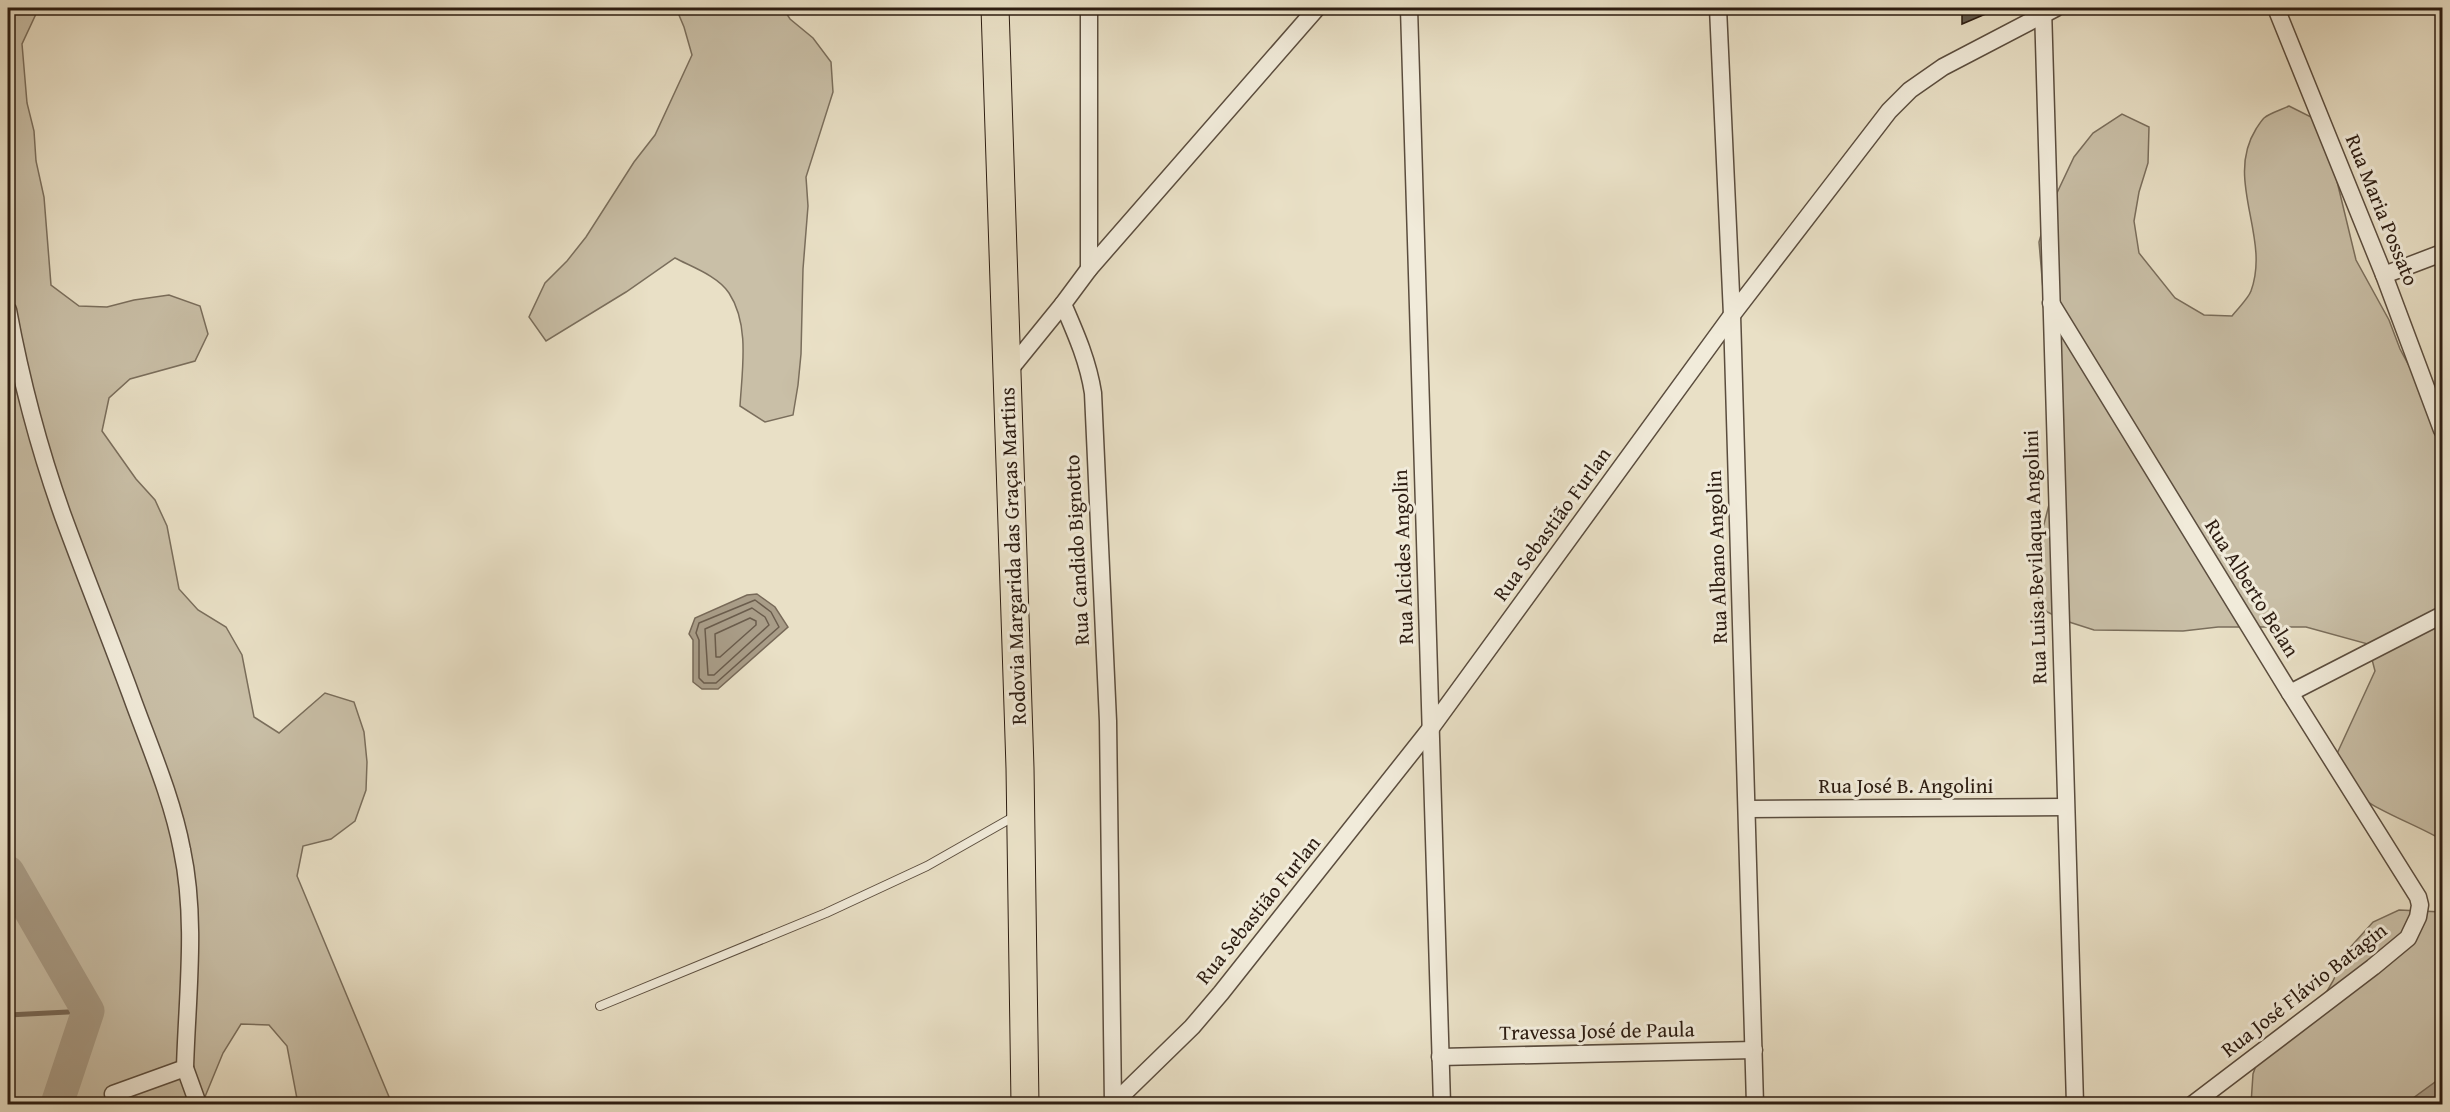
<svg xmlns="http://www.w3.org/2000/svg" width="2450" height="1112" viewBox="0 0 2450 1112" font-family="'Gentium Book Plus',serif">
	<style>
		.green { fill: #c9bfa7; stroke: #7a6e5c; stroke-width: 1.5 }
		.water { fill: #a99d88; stroke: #776958; stroke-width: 1.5 }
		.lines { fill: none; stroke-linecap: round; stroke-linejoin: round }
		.shore { stroke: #6a5c4c; stroke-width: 1.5 }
		.stream { stroke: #776958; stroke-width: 5 }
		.river { stroke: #a99d88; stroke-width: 33 }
		.service-casing { stroke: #5b4d3e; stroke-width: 10 }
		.minor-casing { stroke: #5b4d3e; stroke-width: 19 }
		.primary-casing { stroke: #2c1c11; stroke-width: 29 }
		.service { stroke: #f1ebda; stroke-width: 8 }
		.minor { stroke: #f1ebda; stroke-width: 16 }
		.primary { stroke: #e9e0c6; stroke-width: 27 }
		.shaded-wall { fill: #635b4e; stroke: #2c1c11; stroke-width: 1.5 }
		.building { fill: #8e826f; stroke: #2c1c11; stroke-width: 1.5 }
		.labels { text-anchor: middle; stroke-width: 6; stroke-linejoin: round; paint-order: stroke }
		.street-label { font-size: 21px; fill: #2c1c11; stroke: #f1ebda }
	</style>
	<rect width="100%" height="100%" fill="#e9e0c6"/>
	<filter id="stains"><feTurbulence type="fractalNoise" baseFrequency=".00333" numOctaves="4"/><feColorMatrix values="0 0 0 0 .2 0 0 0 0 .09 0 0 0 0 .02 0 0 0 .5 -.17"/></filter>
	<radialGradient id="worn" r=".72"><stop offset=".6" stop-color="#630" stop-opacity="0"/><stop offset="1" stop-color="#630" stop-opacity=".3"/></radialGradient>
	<g class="green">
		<polygon points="8,8 43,8 36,14 22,44 27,103 34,131 36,161 44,197 51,285 79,306 107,307 134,300 169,295 200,306 208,334 195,361 130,379 109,398 102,431 136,479 155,500 167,526 179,589 198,610 226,627 242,655 254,717 279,733 325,693 354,702 364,732 367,762 366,790 355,821 331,839 303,846 297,876 392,1104 298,1104 287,1046 269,1025 241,1024 223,1053 202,1104 8,1104"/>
		<path d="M676,8H783L790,19L813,38L831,62L833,92L806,177L808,206L803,269L801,354L798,385L793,415L765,422L740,406C742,370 750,325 729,293C718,276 692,267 675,258L626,292L546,341L529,317L545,283L567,261L586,237L634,162L655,135L692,55L684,27Z"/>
		<path d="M2289,106L2315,119L2335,173L2356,260L2389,320L2400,349L2415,377L2442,438V840C2417,824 2363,807 2347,784C2342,777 2339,766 2335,758L2375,671L2368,644L2306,627H2218L2183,631L2094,630L2066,621L2039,608L2037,551L2052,493L2044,301L2039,242L2047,214L2074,157L2093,133L2122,114L2149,127L2148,163L2139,192L2134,221L2139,253L2175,298L2204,315L2232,316C2238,308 2248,299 2251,291C2271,237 2224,180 2256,129C2258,126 2261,121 2264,118C2270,113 2281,110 2289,106Z"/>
		<polygon points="2399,910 2442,912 2442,1083 2425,1104 2251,1104 2253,1074 2264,1043 2316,1010 2333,981 2347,951 2373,922"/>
	</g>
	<g class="water">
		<polygon points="757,594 775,607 788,627 718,689 702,689 693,682 693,640 689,634 695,618 747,595"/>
		<polygon points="2442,1077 2442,1104 2405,1104"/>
	</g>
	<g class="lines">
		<g class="shore">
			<polygon points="755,600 771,612 779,627 716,683 704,683 699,678 699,640 696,633 699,623"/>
			<polygon points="752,608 765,617 769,625 714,675 708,675 705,629"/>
			<polygon points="750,618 756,621 756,625 720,657 716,657 715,634"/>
		</g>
		<polyline class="stream" points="8,1015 88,1011"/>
		<polyline class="river" points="8,872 88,1011 57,1104"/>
		<defs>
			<polyline id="service" points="600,1006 826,913 927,866 1015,816"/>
			<g id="minor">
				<polyline points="1089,8 1089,269"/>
				<polyline points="1409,8 1442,1104"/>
				<polyline points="1718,8 1732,315 1755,1104"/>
				<polyline points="2043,8 2075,1104"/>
				<polyline points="2276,8 2384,275 2442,430"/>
				<polyline points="2384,275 2442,253"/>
				<polyline points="2051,303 2290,693 2418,897 2420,905 2418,917 2408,938 2373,967 2193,1104"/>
				<path d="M8,310C21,380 39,449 63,516C85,576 109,635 131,695C149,745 172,797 182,850C197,920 187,997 185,1068L113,1094"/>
				<polyline points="1007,373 1063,304"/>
				<polyline points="2290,693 2442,615"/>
				<polyline points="1748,809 2065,807"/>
				<polyline points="1440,1057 1754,1050"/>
				<polyline points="185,1068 198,1104"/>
				<polyline points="1113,1104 1192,1027 1221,993 1431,728 1732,315 1889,111 1910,90 1943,67 2056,8"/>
				<path d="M1113,1104L1108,721L1093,393C1088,361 1076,334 1063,304L1089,269L1317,8"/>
			</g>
			<polyline id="primary" points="995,8 1020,768 1025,1104"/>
		</defs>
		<use href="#service" class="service-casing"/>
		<use href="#minor" class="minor-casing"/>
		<use href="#primary" class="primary-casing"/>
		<use href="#service" class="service"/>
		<use href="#minor" class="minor"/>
		<use href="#primary" class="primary"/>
	</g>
	<polygon class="shaded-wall" points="1976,8 1995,8 1995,10 1962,24 1962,13"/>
	<polygon class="building" points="1963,8 1976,8 1962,13"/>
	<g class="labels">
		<g class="street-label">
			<text transform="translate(2382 210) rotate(68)" y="7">Rua Maria Possato</text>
			<text transform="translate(1552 524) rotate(-54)" y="7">Rua Sebastião Furlan</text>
			<text transform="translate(1077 550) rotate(-93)" y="7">Rua Candido Bignotto</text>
			<text transform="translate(1013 556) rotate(-92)" y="7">Rodovia Margarida das Graças Martins</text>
			<text transform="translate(1403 557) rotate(-92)" y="7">Rua Alcides Angolin</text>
			<text transform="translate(1717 557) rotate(-92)" y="7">Rua Albano Angolin</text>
			<text transform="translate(2035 557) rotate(-92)" y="7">Rua Luisa Bevilaqua Angolini</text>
			<text transform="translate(2252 588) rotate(58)" y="7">Rua Alberto Belan</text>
			<text x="1906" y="793">Rua José B. Angolini</text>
			<text transform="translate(1258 910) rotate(-51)" y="7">Rua Sebastião Furlan</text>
			<text transform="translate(2304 990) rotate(-38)" y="7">Rua José Flávio Batagin</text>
			<text transform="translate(1597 1031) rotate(-1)" y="7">Travessa José de Paula</text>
		</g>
	</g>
	<rect width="2450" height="1112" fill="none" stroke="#e9e0c6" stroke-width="30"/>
	<rect x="9" y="9" width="2432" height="1094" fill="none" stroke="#2c1c11" stroke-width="3"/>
	<rect x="15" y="15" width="2420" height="1082" fill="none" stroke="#2c1c11" stroke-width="1.5"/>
	<rect width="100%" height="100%" filter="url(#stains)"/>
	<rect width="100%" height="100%" fill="url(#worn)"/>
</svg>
